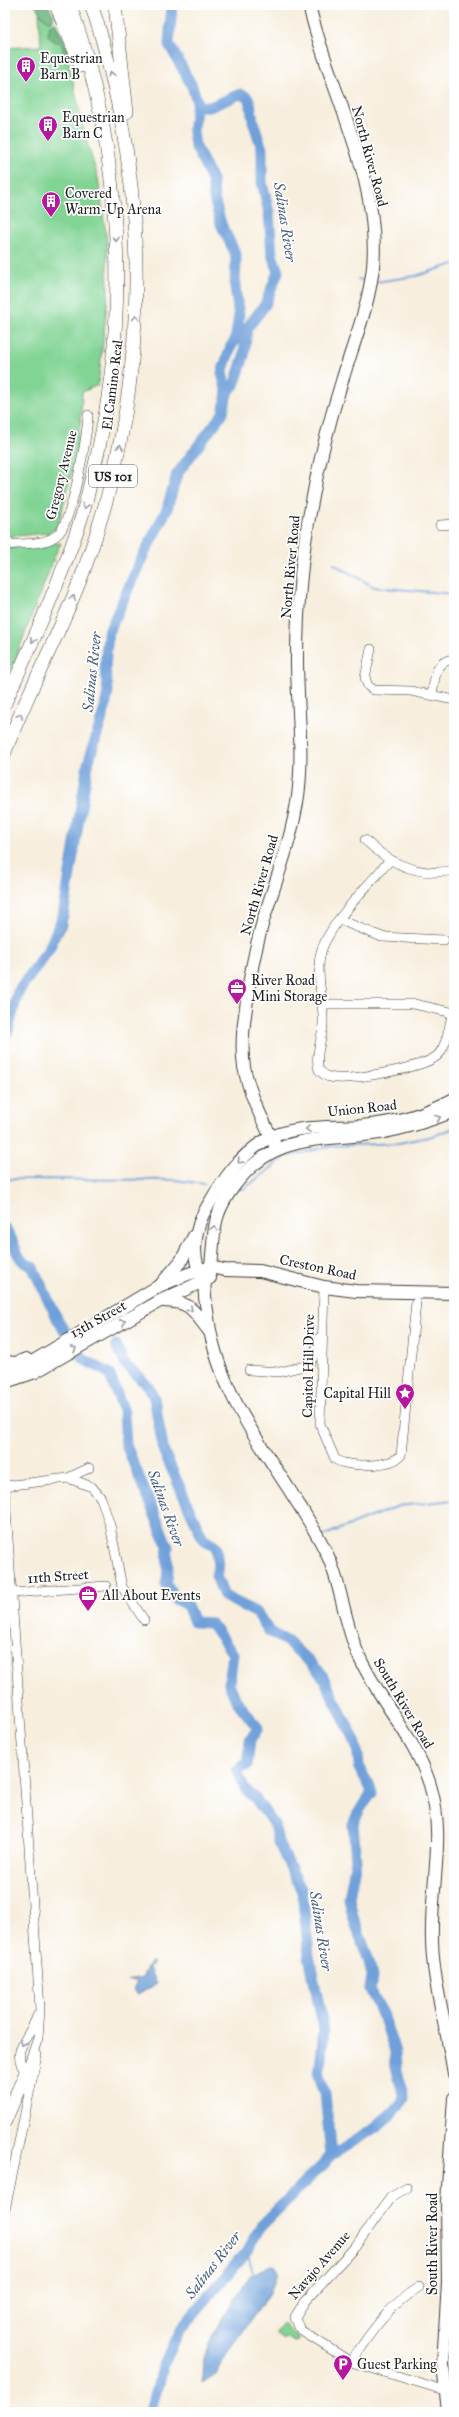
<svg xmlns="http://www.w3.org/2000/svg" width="459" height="2417" viewBox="0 0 459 2417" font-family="'IM FELL Great Primer',serif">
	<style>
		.green { fill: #82d495; stroke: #4f7858 }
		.forest { fill: #69b67e; stroke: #42694d }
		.water { fill: #70a0da; stroke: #465e7b }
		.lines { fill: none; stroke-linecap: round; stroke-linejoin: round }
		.stream { stroke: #70a0da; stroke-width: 2 }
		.river { stroke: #70a0da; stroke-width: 11 }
		.minor-casing { stroke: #3d3c39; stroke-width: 10 }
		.major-casing { stroke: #3d3c39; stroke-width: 14 }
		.highway-casing { stroke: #3d3c39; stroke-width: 14 }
		.minor { stroke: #fff; stroke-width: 9 }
		.major { stroke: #fff; stroke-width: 12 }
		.highway { stroke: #fff; stroke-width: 13 }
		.oneway { stroke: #999 }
		.labels { text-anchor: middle; stroke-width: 3.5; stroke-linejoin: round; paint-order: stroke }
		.shield { fill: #fff; stroke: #606060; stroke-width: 1 }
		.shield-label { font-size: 13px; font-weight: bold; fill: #1c1c1c }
		.poi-label { font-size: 14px; fill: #1c1c1c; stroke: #fff; text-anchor: start }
		.street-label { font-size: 14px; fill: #1c1c1c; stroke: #fff }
		.water-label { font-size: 15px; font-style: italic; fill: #465e7b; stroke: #fff }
	</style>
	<rect width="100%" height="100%" fill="#fff"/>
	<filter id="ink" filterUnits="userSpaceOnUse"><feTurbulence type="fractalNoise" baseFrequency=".025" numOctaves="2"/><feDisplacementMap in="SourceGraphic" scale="8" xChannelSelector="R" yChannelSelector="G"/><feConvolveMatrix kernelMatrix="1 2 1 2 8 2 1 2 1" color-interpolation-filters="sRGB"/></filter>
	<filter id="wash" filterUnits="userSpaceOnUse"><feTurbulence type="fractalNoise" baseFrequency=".012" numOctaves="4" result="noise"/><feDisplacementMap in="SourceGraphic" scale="16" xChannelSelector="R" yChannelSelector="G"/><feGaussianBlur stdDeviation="0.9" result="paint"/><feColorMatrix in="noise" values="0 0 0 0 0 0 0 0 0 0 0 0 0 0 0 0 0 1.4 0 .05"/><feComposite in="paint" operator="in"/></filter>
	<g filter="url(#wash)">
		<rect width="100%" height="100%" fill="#f7eedd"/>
		<g class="green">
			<path d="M44,12L64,42L85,135L98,178L103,214L107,242L108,296L98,385L82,392C81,442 71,479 57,527L48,533L5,537V48L41,46L39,13Z"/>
			<polygon points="61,543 56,553 5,685 5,548"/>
			<polygon points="283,2323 297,2337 298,2341 294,2342 285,2337 283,2339 275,2333"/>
		</g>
		<g class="forest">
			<polygon points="35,5 48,5 54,16 53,20 48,21 41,15"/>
			<polygon points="55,22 72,56 70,59 65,60 62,57 64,53 61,42 55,42 48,36 50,25"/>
		</g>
		<g class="water">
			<path d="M66,915C69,928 57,941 49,949C49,938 54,920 66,915Z"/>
			<polygon points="151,1961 153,1963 149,1968 156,1984 138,1995 133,1991 137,1981 128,1980 142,1977"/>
			<path d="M271,2265L275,2266L277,2273L270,2294L228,2351L217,2374L203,2383C197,2348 228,2310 246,2282L252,2274Z"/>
		</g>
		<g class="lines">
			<g class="stream">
				<polyline points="358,279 367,281"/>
				<polyline points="376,282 416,276 454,264"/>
				<polyline points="334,564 374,587 454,594"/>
				<polyline points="5,1179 175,1180 205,1184"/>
				<polyline points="238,1189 244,1189 285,1157 332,1146 399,1143 433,1136 454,1128"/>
				<polyline points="322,1536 399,1506 454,1500"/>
				<polyline points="247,2251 254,2276"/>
			</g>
			<g class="river">
				<polyline points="197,107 210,107 240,94 247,97 250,102 253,121 262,149 262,182 269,213 272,254 278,272 265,305 247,328 244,356 237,377 234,385 227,393"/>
				<polyline points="5,1035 8,1031 18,992 49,949 63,916 88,764 105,708 108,691 105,668 108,634 140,562 167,509 177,474 223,413 227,393 222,373 231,346 235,341 237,329 239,316 235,287 236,255 221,224 214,198 212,180 195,145 193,132 197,101 192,86 169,44 172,5"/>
				<path d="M5,1229C17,1241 14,1262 32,1266L58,1320L83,1359L109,1373L124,1412L126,1445L168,1547C166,1560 170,1571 166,1584L175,1599L187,1605L194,1622L211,1623L233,1654L229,1684L236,1700L258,1728L250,1740L247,1765L242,1766L237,1771L244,1788L254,1797L274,1824L278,1842L302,1891L309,1956L324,2030L319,2076L325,2093L331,2156L260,2227L247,2251L180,2330L162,2367L151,2412"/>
				<path d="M116,1345L125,1364L148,1386L154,1398L164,1452L203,1539L216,1547L218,1567L216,1576L224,1596L257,1613L269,1631L288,1642L321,1673L355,1741C359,1751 358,1765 360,1770C365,1779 369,1782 372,1793L360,1809L353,1824L356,1860L349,1898L353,1917L369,1961L372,1977L370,1989L384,2018L395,2052L396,2066L404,2099C386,2126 357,2137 331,2156"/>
			</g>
		</g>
	</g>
	<g filter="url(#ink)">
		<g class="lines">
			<defs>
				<g id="minor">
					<polyline points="440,525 454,524"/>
					<path d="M5,545C21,543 46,546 58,534C72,522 87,436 88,415"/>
					<polyline points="371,649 365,678 368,686 374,690 411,691 454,700"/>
					<path d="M432,695C435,679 434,661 454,659"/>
					<path d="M365,840C390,864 419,878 454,870"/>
					<path d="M389,861C369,885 326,926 320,956C316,977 324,1001 323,1023C323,1038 314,1056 319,1070C322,1073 325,1076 329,1077C348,1082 422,1068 437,1056C447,1047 449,1025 453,1012"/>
					<polyline points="340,920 382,937 444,940"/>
					<polyline points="324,1004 414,1004 454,1013"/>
					<path d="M324,1287L320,1424L335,1459C346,1468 393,1467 401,1455L416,1302"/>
					<polyline points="249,1370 280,1372 308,1365 313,1358 319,1338"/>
					<polyline points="68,1478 92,1487 101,1498 110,1525 122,1587 144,1620"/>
					<polyline points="5,1486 68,1478 89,1468"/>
					<polyline points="5,1495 40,2009 38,2038 26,2072"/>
					<polyline points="12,1593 106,1586"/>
					<path d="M28,2075C7,2050 30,2039 37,2016"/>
					<polyline points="407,2188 391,2197 355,2247 305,2301 295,2317 300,2330 351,2362 454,2393"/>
					<polyline points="5,2210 37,2055"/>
					<path d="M351,2362C369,2334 390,2304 419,2287"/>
				</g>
				<g id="major">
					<path d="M454,1111C430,1121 406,1128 379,1133C321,1142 275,1131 234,1186C211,1216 215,1232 211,1265C210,1271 206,1276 205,1282C203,1293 207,1307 208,1318C220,1407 283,1469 323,1546C341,1579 343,1619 358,1654C378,1700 415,1736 430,1785C446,1836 430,1887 432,1940C433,1986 448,2030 454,2075"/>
					<path d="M277,1149C264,1123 250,1097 244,1067C241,1048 243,1027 246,1008C249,979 255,950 263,921C276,880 292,839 298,796C304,752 297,705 297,660C297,610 301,557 311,507C318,466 329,422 342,381C353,344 369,306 373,267C381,176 329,92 309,5"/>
					<path d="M202,1276C190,1256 195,1227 207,1207C222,1182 238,1157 264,1141C292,1124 330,1128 362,1126C394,1123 425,1115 454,1099"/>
					<polyline points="163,1282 181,1261 194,1236"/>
					<path d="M163,1301C193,1302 192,1310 210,1332"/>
					<polyline points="5,1362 16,1363 26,1359"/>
					<polyline points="5,1374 32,1362 159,1286 188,1274 211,1267 224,1270 260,1271 324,1287 356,1291 454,1293"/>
					<polyline points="5,1382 35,1372 160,1301 210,1278"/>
					<polyline points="448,2412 443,2364 448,2283 447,2202 454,2098"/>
				</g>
				<g id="highway">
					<polyline points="56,5 81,66"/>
					<polyline points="115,5 127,112"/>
					<path d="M5,703C32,643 59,584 80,522C86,505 89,487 94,469C131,316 123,153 70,5"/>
					<path d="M5,752C28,690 61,632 84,570C138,424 150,266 120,114C112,77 104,40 91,5"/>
					<polyline points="5,2121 26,2072"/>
				</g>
			</defs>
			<use href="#minor" class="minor-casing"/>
			<use href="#major" class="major-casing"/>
			<use href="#highway" class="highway-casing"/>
			<use href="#minor" class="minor"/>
			<use href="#major" class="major"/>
			<use href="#highway" class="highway"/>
		</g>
		<defs><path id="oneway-chevron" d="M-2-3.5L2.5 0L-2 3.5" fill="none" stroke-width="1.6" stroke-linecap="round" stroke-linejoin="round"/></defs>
		<g class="oneway">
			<use href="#oneway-chevron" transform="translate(111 74) rotate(-103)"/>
			<use href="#oneway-chevron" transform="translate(116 239) rotate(88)"/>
			<use href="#oneway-chevron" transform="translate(136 318) rotate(-87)"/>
			<use href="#oneway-chevron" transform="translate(120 447) rotate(-80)"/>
			<use href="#oneway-chevron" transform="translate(85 506) rotate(104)"/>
			<use href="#oneway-chevron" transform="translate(73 598) rotate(-67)"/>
			<use href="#oneway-chevron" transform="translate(33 640) rotate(114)"/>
			<use href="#oneway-chevron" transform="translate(20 716) rotate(-66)"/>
			<use href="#oneway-chevron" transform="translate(438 1118) rotate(-23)"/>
			<use href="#oneway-chevron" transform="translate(308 1129) rotate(176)"/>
			<use href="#oneway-chevron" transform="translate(240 1161) rotate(136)"/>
			<use href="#oneway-chevron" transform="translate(214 1228) rotate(-77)"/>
			<use href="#oneway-chevron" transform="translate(190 1309) rotate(43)"/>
			<use href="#oneway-chevron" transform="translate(123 1322) rotate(-29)"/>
			<use href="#oneway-chevron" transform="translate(74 1349) rotate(-29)"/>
			<use href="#oneway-chevron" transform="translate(23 2043) rotate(113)"/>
		</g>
	</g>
	<defs>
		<symbol id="building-pin" viewBox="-11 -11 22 30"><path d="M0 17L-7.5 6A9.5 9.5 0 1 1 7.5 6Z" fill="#b5179e" stroke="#fff"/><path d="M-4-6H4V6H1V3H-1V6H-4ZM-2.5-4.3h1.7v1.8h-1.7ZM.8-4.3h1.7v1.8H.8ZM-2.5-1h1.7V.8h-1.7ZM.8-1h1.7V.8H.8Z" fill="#fff"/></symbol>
		<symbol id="office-pin" viewBox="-11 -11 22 30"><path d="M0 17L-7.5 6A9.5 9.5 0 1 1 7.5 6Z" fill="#b5179e" stroke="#fff"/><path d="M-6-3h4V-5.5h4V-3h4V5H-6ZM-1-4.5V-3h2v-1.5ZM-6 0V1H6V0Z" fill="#fff"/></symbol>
		<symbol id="sight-pin" viewBox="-11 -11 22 30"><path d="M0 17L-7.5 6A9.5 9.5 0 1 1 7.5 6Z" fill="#b5179e" stroke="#fff"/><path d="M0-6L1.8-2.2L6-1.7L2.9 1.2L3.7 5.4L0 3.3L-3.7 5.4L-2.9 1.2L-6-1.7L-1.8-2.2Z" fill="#fff"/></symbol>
		<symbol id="parking-pin" viewBox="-11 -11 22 30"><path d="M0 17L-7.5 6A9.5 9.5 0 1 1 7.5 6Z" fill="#b5179e" stroke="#fff"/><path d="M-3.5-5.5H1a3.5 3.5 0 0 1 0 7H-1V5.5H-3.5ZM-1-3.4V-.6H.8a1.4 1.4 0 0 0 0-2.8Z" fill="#fff"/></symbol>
	</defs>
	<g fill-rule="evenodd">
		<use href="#building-pin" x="15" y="55" width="22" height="30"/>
		<use href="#building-pin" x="37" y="114" width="22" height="30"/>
		<use href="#building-pin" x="40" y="190" width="22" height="30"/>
		<use href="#office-pin" x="226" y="977" width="22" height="30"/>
		<use href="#sight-pin" x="394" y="1382" width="22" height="30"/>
		<use href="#office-pin" x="77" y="1584" width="22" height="30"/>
		<use href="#parking-pin" x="332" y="2353" width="22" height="30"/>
	</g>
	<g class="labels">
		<rect class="shield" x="89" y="465" width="48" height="22" rx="3"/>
		<g class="shield-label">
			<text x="113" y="481">US 101</text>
		</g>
		<g class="poi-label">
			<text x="40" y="63">Equestrian<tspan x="40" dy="16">Barn B</tspan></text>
			<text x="62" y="122">Equestrian<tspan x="62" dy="16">Barn C</tspan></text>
			<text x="65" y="198">Covered<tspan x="65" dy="16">Warm-Up Arena</tspan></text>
			<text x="251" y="985">River Road<tspan x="251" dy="16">Mini Storage</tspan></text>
			<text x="391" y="1398" text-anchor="end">Capital Hill</text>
			<text x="102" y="1600">All About Events</text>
			<text x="357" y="2369">Guest Parking</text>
		</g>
		<g class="street-label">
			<text transform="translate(370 156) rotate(75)" y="5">North River Road</text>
			<text transform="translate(112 385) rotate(-83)" y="5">El Camino Real</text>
			<text transform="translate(61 475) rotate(-76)" y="5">Gregory Avenue</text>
			<text transform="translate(290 567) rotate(-85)" y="5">North River Road</text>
			<text transform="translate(259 885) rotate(-74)" y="5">North River Road</text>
			<text transform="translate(362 1108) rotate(-6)" y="5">Union Road</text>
			<text transform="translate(318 1267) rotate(12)" y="5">Creston Road</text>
			<text transform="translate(98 1319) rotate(-29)" y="5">13th Street</text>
			<text transform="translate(308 1366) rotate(-89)" y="5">Capitol Hill Drive</text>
			<text transform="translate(58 1576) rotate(-4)" y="5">11th Street</text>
			<text transform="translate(404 1703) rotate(59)" y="5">South River Road</text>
			<text transform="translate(432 2244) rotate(-90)" y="5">South River Road</text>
			<text transform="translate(319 2265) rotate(-49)" y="5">Navajo Avenue</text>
		</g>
		<g class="water-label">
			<text transform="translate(285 222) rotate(81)" y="5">Salinas River</text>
			<text transform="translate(92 672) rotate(-84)" y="5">Salinas River</text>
			<text transform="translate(166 1508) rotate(70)" y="5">Salinas River</text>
			<text transform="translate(321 1931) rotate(81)" y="5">Salinas River</text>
			<text transform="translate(213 2265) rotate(-52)" y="5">Salinas River</text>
		</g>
	</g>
	<rect width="459" height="2417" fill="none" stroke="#fff" stroke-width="20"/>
</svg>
